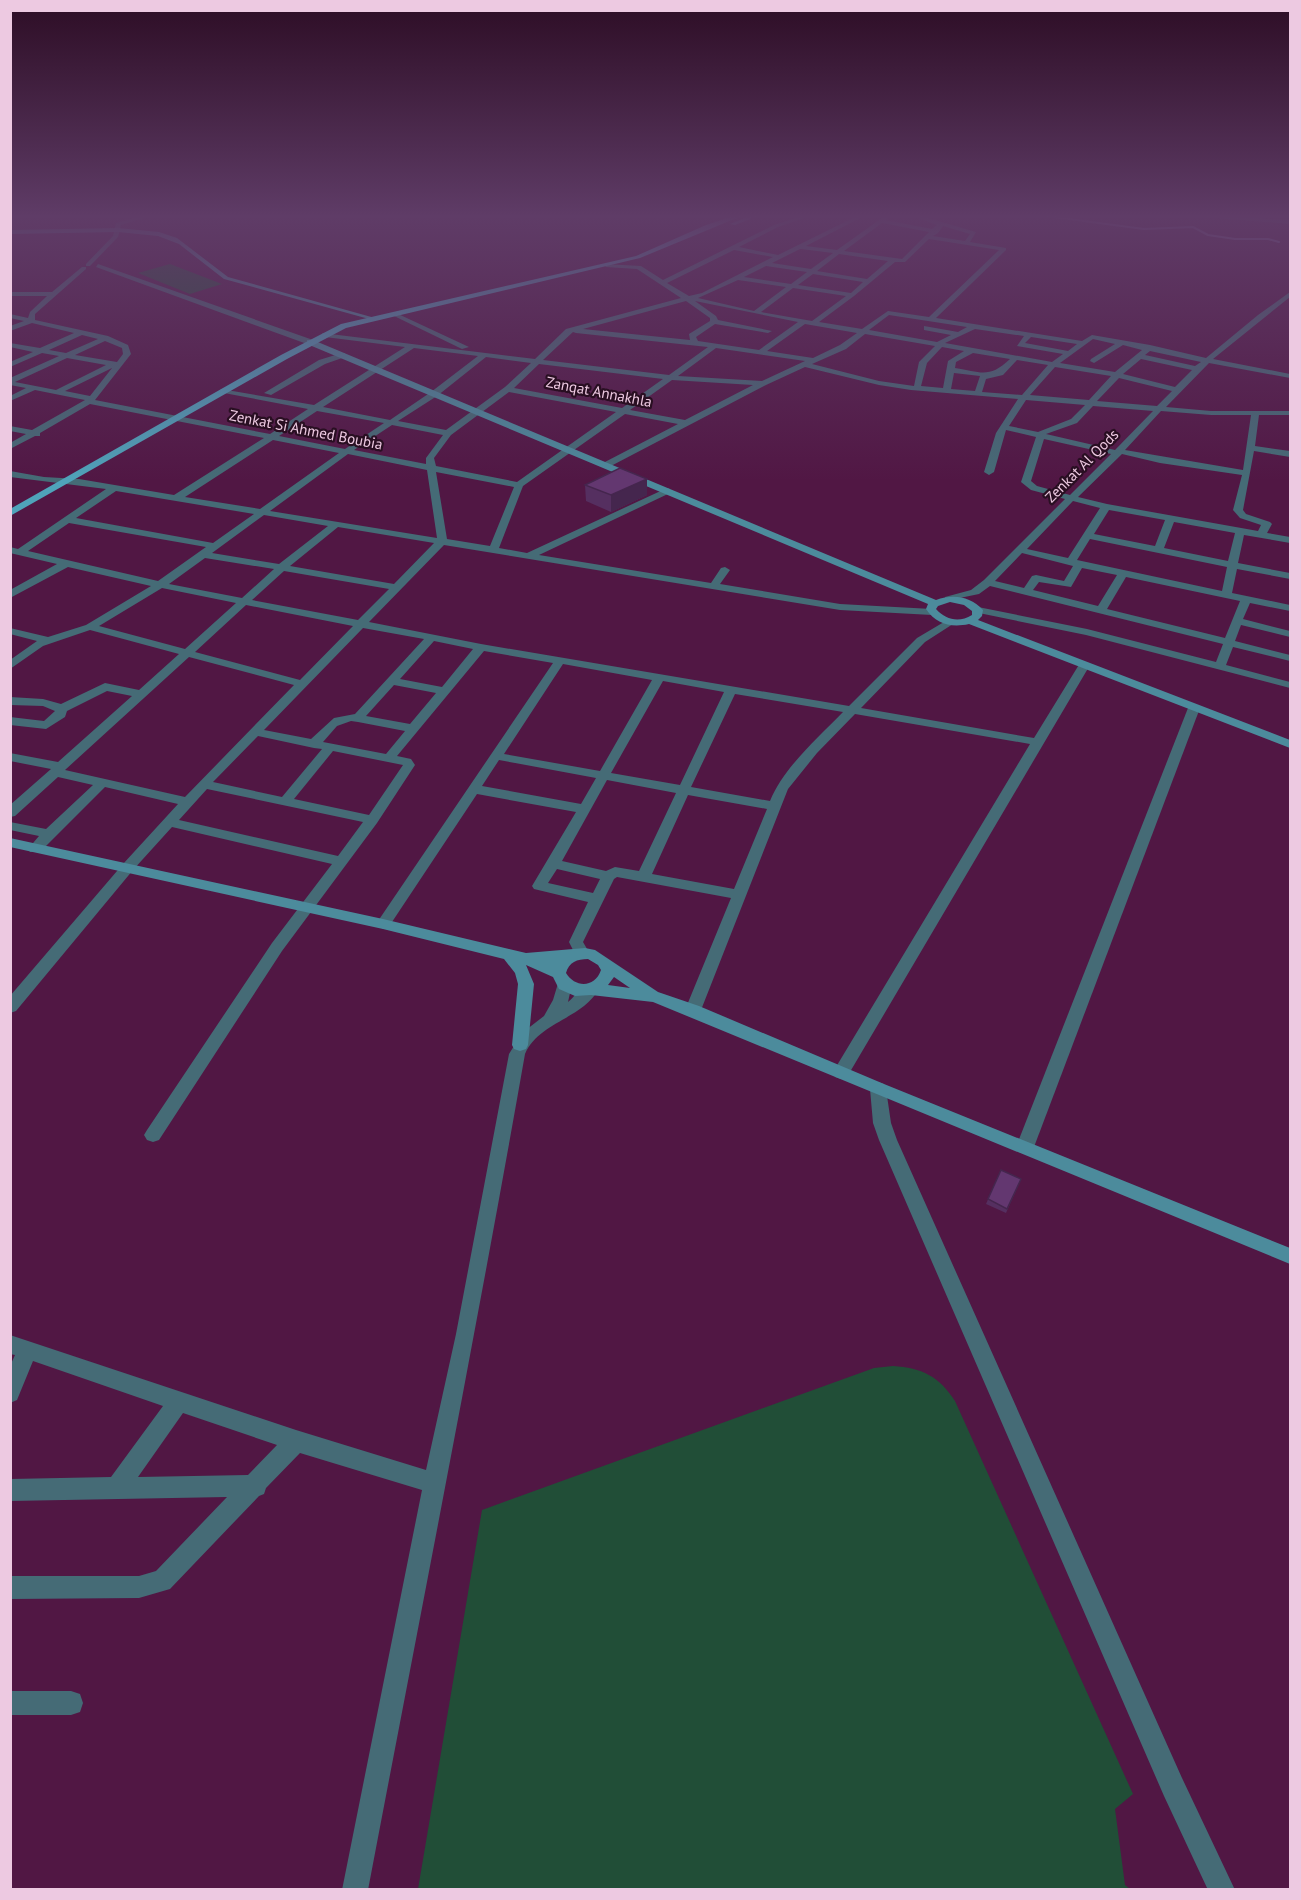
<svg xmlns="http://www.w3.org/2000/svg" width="1301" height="1900" viewBox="0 0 1301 1900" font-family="'PT Sans',sans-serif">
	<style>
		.green { fill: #214e37 }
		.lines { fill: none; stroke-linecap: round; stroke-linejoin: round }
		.stream { stroke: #8078ac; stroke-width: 2 }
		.street { fill: #456b76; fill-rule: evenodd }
		.secondary { fill: #4c8b9c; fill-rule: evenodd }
		.primary { fill: #4fa3ba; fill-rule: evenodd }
		.wall { fill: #552f60 }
		.shaded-wall { fill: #45264e }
		.building { fill: #633770; stroke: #45264e; stroke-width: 1.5 }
		.labels { text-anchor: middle; stroke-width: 4.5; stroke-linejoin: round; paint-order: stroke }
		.far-street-label { font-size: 15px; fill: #edc9e1; stroke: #290f22 }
	</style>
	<rect width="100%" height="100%" fill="#511744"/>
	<g class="green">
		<polygon points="170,264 222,284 190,294 138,273"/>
		<path d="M893,1366C922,1368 939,1376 955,1401L1133,1794L1115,1809L1125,1885L1130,1889H418L482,1510L874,1368Z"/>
	</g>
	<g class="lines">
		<polyline class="stream" points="1039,215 1144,229 1193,227 1208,235 1235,239 1268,239 1279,242"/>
		<g class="street">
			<polygon points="145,215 153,215 121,225 118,237 90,266 86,266 86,264 113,236 116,223"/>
			<path d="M804,215H812L778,227L739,247L778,255L859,215H866L806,246L837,250L886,215H892L885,220L932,229L937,225L910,215H918L976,232L970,242L1006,248V250L936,318L1082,341L1092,335L1150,345L1206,358L1258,315L1290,292V297L1213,359L1290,374V378L1209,363L1166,407L1211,411H1290V415H1259L1255,446L1290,451V457L1254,451L1243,510L1246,514L1270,522L1272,524L1267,533L1290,537V543L1244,535L1238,563L1290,573V579L1237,569L1232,593L1290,605V611L1250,603L1243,619L1290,631V637L1241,625L1235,641L1290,655V661L1233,647L1226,665L1290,682V688L1086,635L974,612L973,610L978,607L1087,629L1216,662L1223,644L990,586L979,594L945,601V597L971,590L984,580L1065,499L1031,490L1021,482L1036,437L1006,430L994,472L989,475L984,472L996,433L1018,399L911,390L879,385L805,367L766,385L609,467H603V463L678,424L625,414L523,486L499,548L527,553L667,488L670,489V493L539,555L711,583L721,568L725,567L730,570L720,584L840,604L932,609L937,612L932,615L840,610L444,545L369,622L481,644L849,706L917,638L949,619L953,620V624L925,642L861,708L1034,738L1080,663H1088L1090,665L847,1077L841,1079L835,1077L833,1072L1030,744L855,714L817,753L788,789L701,1010L699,1014H687L685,1010L731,898L617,877L614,879L583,942L590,954L587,958H577L569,942L588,902L534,889L532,886L576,812L477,794L388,928L383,929L376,924L553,663L484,651L397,756L411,759L415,765L377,823L282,951L159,1140L153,1142L147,1140L144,1135L147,1130L272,943L332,864L172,827L133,870L16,1011L10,1013V996L123,864L178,804L105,787L40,852H30L28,849L39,836L10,830V822L46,829L93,785L58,777L15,816L10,817V805L51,769L10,761V753L58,762L132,696L107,691L67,711L65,717L46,729L10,725V717L44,721L55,711L43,706L10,705V697L43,699L61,704L105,683L139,690L179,654L90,630L43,646L10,669V660L37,641L10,634V628L48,637L86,625L151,586L68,567L10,598V590L57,564L10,553V547L18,549L106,489L10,477V471L44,477L79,479L174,495L264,438L90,404L40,433V436H35L10,449V443L26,434L10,431V426L32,430L85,400L35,390L10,401V396L26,388L10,385V378L59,356L42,353L10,367V362L33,352L10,347V343L40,348L74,333L32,323L10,331V326L24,321L10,318V314L28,318L30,312L47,296H10V292H52L82,267H86V269L35,314V320L108,336L128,345L131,354L95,400L270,434L308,409L224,393L220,391L221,389L314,405L405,347L325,337L322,333L535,359L566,329L681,298L637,269L606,267L604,264L641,266L663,280L774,225ZM882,223L929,232L902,259L844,251ZM943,226L970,234L965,241L933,236L938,233ZM929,239L999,250L929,317L888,311L862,329L819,322L854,296L895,262H905ZM800,249H801L833,253L811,269L772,263ZM734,250L773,257L702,293L689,296L667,283ZM839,254L888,261L867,279L817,271ZM766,266L807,272L791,284L744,277ZM813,274L863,282L851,293L798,285ZM738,280L786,287L754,311L698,298ZM793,288L846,296L812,321L761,312ZM686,301L710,318V321L689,334L690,340L583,329ZM695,301L798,322L759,350L698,341L696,337L715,324L768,333L772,331L718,320L716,316ZM889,315L967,327L958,332L924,326V330L951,335L937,342L869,330ZM805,324L857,333L840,345L813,358L767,351ZM975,329L1024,336L1017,346L1063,354L1052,362L945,343ZM573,332L576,333L708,347L669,375L543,360ZM865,334L935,346L919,362L914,386L879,381L812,364L846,349ZM82,335L98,339L66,353L49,350ZM1031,337L1077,344L1068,351L1025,343ZM1093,339L1115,344L1091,359L1090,361L1094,363L1123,345L1142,350L1115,372L1060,363ZM105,341L122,348L123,354L117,362L75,355ZM942,347L964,351L948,361L943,388L921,386L927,363ZM414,348L478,356L431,392L390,420L323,407ZM716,348L805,361L762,381L678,376ZM1150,351L1201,362L1195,366L1145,355ZM973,353L1010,359C989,379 981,372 955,368L956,362ZM486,357L531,363L505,387L446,430L398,421L437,396ZM67,358L106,365L56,390L15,382ZM1141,359L1192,370L1175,387L1123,374ZM1017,360L1048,365L1022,395L982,392L986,379L1003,375ZM539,364L663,379L622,408L514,388ZM1055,367L1111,376L1089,400L1030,395ZM112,368L90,396L65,391ZM954,373L980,376L975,391L951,389ZM1119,378L1172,391L1157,406L1097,401ZM672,380L753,385L685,420L630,410ZM509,392L616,412L517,482L436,466L434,458L451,435ZM1026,400L1085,405L1071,419L1038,432L1009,426ZM1093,406L1153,411L1115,450L1046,434L1077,423ZM317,411L384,423L345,449L279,436ZM1161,411L1211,415H1251L1243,470L1125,450ZM392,425L443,435L426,458V464L354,450ZM1044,439L1111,454L1070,495L1037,486L1031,481ZM273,440L339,453L260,509L185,497ZM348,454L427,470L437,538L270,511ZM1122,454L1160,463L1242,475L1233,510L1240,518L1261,525L1258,531L1107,504L1078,497ZM436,472L514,487L490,546L447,539ZM116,491L254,514L213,543L76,518ZM1073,501L1100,508L1068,558L1027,549ZM1109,510L1165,520L1155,546L1094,534ZM264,515L328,526L279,564L212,553ZM1174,522L1235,533L1228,561L1164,548ZM69,523L206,547L158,581L28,551ZM338,527L434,543L394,584L290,566ZM1090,539L1227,567L1222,591L1077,560ZM1022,553L1073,566L1064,581L1036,575L1032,576L1024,588L995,581ZM205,558L274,569L242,598L169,584ZM1082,568L1117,575L1098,606L1033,590L1039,582L1071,587ZM284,571L389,589L358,620L252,600ZM1126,577L1240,601L1225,638L1107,609ZM162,588L236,603L185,649L99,626ZM246,605L353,626L300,680L195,652ZM363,628L424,639L355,714L334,718L311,739L264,730ZM434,641L473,649L442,687L400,679ZM189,657L294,685L185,797L65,770ZM563,664L652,680L600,771L504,754ZM663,681L724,692L680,785L611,773ZM394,685L436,693L410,724L366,716ZM735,694L843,712C817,739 784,767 770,801L691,787ZM351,721L358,722L405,731L386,754L323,742L337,726ZM258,736L314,748L322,749L282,797L213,782ZM333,751L403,765L369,815L294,799ZM499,760L596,778L581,804L482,786ZM607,780L676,793L639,871L615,867L606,871L562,861ZM207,789L363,822L338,856L179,820ZM688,795L767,809L734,889L652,874ZM557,869L600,879L593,893L548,883Z"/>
			<polygon points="1201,215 1290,220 1290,224 1204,217"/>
			<polygon points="98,264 313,340 314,342 307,344 96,267"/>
			<polygon points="392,313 396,313 469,347 462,349 392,315"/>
			<polygon points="342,353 345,353 345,357 325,364 271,395 264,393 319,360"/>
			<polygon points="1194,704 1200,708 1034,1147 1031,1152 1025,1154 1019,1152 1016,1147 1188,708"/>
			<path d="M564,978L569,980L572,984L568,1002C577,995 584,981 596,985L599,989C582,1019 539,1022 525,1054C476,1333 421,1611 368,1890H342L422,1490L300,1453L266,1488L264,1494L259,1496L170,1589L139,1598L10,1599V1576H139L156,1571L227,1497L10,1501V1479L111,1477L163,1406L33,1361L17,1400L10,1403V1366L15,1355L10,1354V1335L296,1430L426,1470L456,1334L509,1054L522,1033L544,1016L553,1000L559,980ZM183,1413L277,1445L248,1475L138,1477Z"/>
			<polygon points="878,1082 884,1084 886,1089 891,1123 897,1140 1182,1778 1235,1890 1208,1890 1164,1796 879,1140 873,1123 870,1089 872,1084"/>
			<polygon points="10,1691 71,1691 80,1694 83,1703 80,1712 71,1715 10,1715"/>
		</g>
		<g class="secondary">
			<polygon points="118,228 159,232 177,238 228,277 375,318 369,319 224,279 179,244 158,236 118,232 10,234 10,230"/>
			<path d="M307,340H313L936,600C953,594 970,596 983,610L982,616L978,620L1290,740V748L969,624C951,628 936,624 926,609L928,604L307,344ZM950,602L964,605L972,611V615C959,623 946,620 936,609L938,606Z"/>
			<path d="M10,838L383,919L526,953L585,948L595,950L658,992L699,1006L884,1084L1290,1248V1264L653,1002L591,995L575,996L559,989L553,977L526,965L534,984L528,1045L526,1049L520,1051L514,1049L512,1045L518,984L515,973L504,959L383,929L10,847ZM588,959L598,965L601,970C595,988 575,988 566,973C569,962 577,959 588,959ZM614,977L630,988L608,985Z"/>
		</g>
		<g class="primary">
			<polygon points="736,215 744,215 640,258 346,328 287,359 10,516 10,509 281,355 341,324 636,256 706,225"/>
			<polygon points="752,215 760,215 735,225 730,224"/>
		</g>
	</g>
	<g class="wall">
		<polygon points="585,485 647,495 611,512 586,501"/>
		<polygon points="1001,1170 1021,1179 1006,1213 986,1204"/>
	</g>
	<polygon class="shaded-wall" points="647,479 647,495 611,512 611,495"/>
	<g class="building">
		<polygon points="620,468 647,479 611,495 585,485"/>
		<polygon points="1001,1170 1021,1179 1007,1209 988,1199"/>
	</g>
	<linearGradient id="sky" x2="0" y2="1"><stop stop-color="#2d0d25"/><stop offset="0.45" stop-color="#5f3c67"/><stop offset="1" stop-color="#5f3c67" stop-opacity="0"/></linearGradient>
	<rect width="1301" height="481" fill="url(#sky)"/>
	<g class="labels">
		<g class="far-street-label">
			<text transform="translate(599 392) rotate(11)" y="5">Zanqat Annakhla</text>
			<text transform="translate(306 430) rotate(11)" y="5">Zenkat Si Ahmed Boubia</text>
			<text transform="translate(1082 466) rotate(-45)" y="5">Zenkat Al Qods</text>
		</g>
	</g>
	<rect width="1301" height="1900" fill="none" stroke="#edc9e1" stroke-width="24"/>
</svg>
